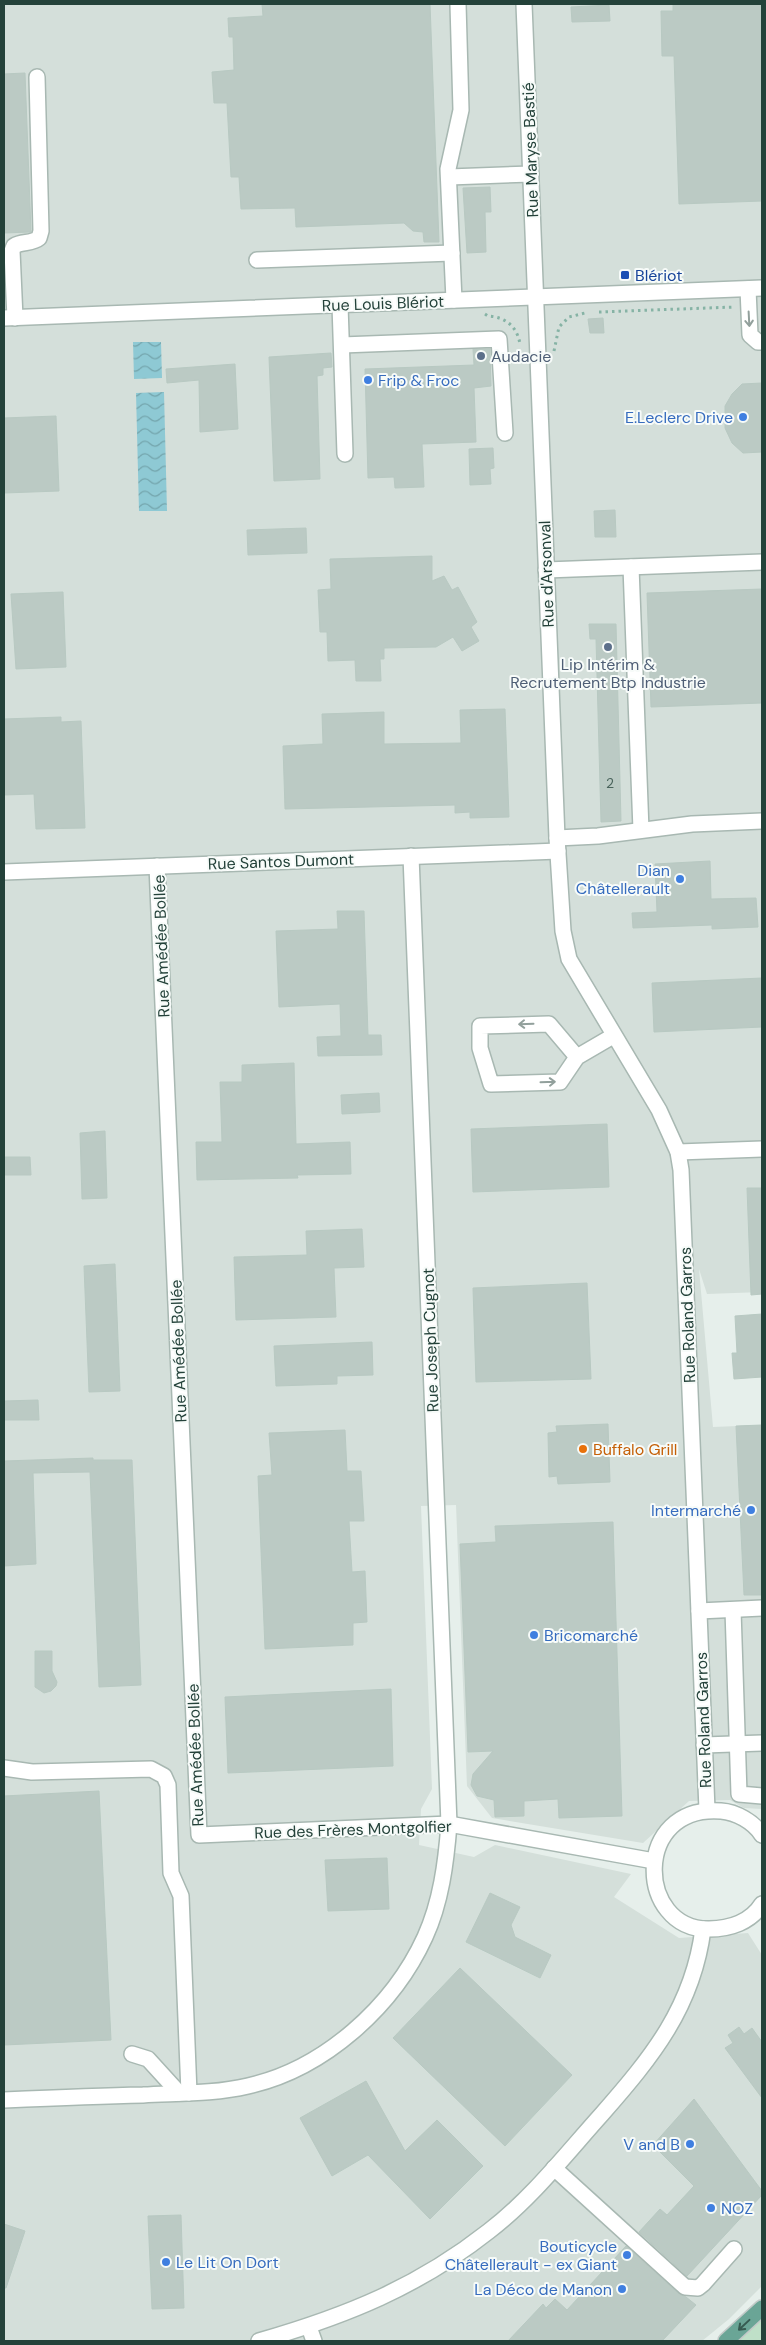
<svg xmlns="http://www.w3.org/2000/svg" width="766" height="2345" viewBox="0 0 766 2345" font-family="'DM Sans',sans-serif">
	<style>
		.built { fill: #d4dfda }
		.green { fill: #bfe0c8 }
		.water { fill: url(#water-waves) }
		.building { fill: #bbcac4; stroke: #b8c9c2 }
		.lines { fill: none; stroke-linecap: round; stroke-linejoin: round }
		.minor-casing { stroke: #a8b8b2; stroke-width: 18 }
		.major-casing { stroke: #c2cac8; stroke-width: 18 }
		.path { stroke: #86b3a5; stroke-width: 3; stroke-dasharray: 2.5 4; stroke-linecap: butt }
		.minor { stroke: #fff; stroke-width: 15 }
		.major { stroke: #6aa596; stroke-width: 15 }
		.oneway { stroke: #92a09c }
		.oneway2 { stroke: #365b51 }
		.transit-dot { fill: #1a4fb4; stroke: #f7fbf9; stroke-width: 2 }
		.service-dot { fill: #5c6f8a; stroke: #f7fbf9; stroke-width: 2 }
		.shop-dot { fill: #3f7fe0; stroke: #f7fbf9; stroke-width: 2 }
		.food-dot { fill: #e8710a; stroke: #f7fbf9; stroke-width: 2 }
		.labels { text-anchor: middle; stroke-width: 4; stroke-linejoin: round; paint-order: stroke }
		.number-label { font-size: 14px; fill: #4a645c }
		.street-label { font-size: 16px; fill: #24423a; stroke: #f7fbf9 }
		.transit-label { font-size: 16px; fill: #164399; stroke: #f7fbf9; text-anchor: start }
		.service-label { font-size: 16px; fill: #4e5e75; stroke: #f7fbf9; text-anchor: start }
		.shop-label { font-size: 16px; fill: #366cbe; stroke: #f7fbf9; text-anchor: end }
		.food-label { font-size: 16px; fill: #c56008; stroke: #f7fbf9; text-anchor: start }
	</style>
	<defs>
		<pattern id="water-waves" width="16" height="10" patternUnits="userSpaceOnUse" patternTransform="scale(1.25)"><rect width="16" height="10" fill="#8ec9d4"/><path d="M0 5q4-4 8 0t8 0" fill="none" stroke="#74a5ad"/></pattern>
	</defs>
	<rect width="100%" height="100%" fill="#e6efeb"/>
	<polygon class="built" points="4,4 762,4 762,1292 707,1294 699,1269 713,1427 762,1425 762,1809 744,1808 730,1800 689,1801 643,1843 492,1818 467,1786 456,1505 421,1506 432,1789 421,1809 419,1845 474,1857 495,1845 631,1874 614,1897 679,1938 748,1933 762,1955 762,2286 729,2319 702,2341 4,2341"/>
	<polygon class="green" points="762,2318 762,2341 736,2341"/>
	<g class="water">
		<polygon points="133,342 161,342 162,378 134,379"/>
		<polygon points="164,392 167,511 139,511 136,393"/>
	</g>
	<g class="building">
		<polygon points="262,4 430,4 439,242 424,242 423,232 413,231 404,223 296,227 295,208 241,209 239,177 231,177 227,103 214,103 212,72 234,70 233,37 229,37 228,18 263,16"/>
		<polygon points="673,4 762,4 762,201 679,204 674,56 662,56 661,11 673,11"/>
		<polygon points="609,5 610,21 572,22 571,7"/>
		<polygon points="25,73 31,232 4,233 4,74"/>
		<polygon points="490,187 491,212 485,212 486,252 467,253 463,188"/>
		<polygon points="603,318 604,333 590,333 588,319"/>
		<polygon points="473,349 490,349 491,386 474,388 476,442 422,444 424,487 395,488 394,477 368,478 365,369 474,365"/>
		<polygon points="331,353 332,367 323,368 323,375 317,376 320,479 274,481 269,357"/>
		<polygon points="235,364 238,429 200,432 199,380 167,383 166,369"/>
		<polygon points="762,383 762,452 743,453 732,443 725,428 725,406 732,394 742,384"/>
		<polygon points="56,416 59,491 4,493 4,418"/>
		<polygon points="493,448 494,468 490,469 491,484 470,485 469,449"/>
		<polygon points="615,510 616,537 595,537 594,511"/>
		<polygon points="306,528 307,553 248,555 247,530"/>
		<polygon points="432,556 432,581 444,576 452,590 458,587 477,622 471,627 479,641 462,651 453,637 436,647 384,648 384,659 380,659 381,681 356,681 355,660 328,661 327,632 320,632 318,590 331,589 330,559"/>
		<polygon points="762,589 762,703 651,707 647,593"/>
		<polygon points="63,592 66,667 16,669 11,594"/>
		<polygon points="589,624 616,624 621,821 601,822 596,639 590,639"/>
		<polygon points="505,709 509,817 470,818 470,812 455,813 455,805 285,809 283,746 323,744 322,714 384,712 384,744 461,743 460,710"/>
		<polygon points="61,717 61,722 81,721 85,828 36,829 34,794 4,795 4,719"/>
		<polygon points="710,861 711,899 756,898 758,927 712,929 712,925 633,928 632,913 657,912 655,864"/>
		<polygon points="337,911 364,911 368,1035 381,1035 382,1055 318,1056 317,1037 341,1036 340,1004 279,1007 276,931 338,929"/>
		<polygon points="762,978 762,1027 654,1032 652,983"/>
		<polygon points="294,1063 296,1144 350,1142 351,1174 297,1175 298,1178 197,1180 196,1142 222,1142 220,1082 242,1082 242,1065"/>
		<polygon points="379,1093 380,1112 342,1114 341,1095"/>
		<polygon points="607,1124 609,1187 473,1192 471,1129"/>
		<polygon points="105,1131 107,1198 82,1199 80,1133"/>
		<polygon points="4,1157 30,1157 31,1175 4,1175"/>
		<polygon points="747,1188 762,1188 762,1294 751,1295"/>
		<polygon points="362,1229 364,1267 334,1268 336,1317 236,1320 234,1257 307,1255 306,1231"/>
		<polygon points="115,1264 120,1391 89,1392 84,1266"/>
		<polygon points="587,1283 591,1379 476,1382 473,1288"/>
		<polygon points="762,1314 762,1377 734,1379 732,1353 737,1353 735,1316"/>
		<polygon points="372,1342 373,1375 337,1376 337,1384 276,1386 274,1346"/>
		<polygon points="38,1400 39,1420 4,1420 4,1401"/>
		<polygon points="608,1424 610,1482 558,1484 557,1476 549,1477 548,1433 557,1432 556,1426"/>
		<polygon points="762,1425 762,1595 744,1595 736,1426"/>
		<polygon points="345,1430 347,1471 361,1471 364,1521 349,1521 352,1572 365,1571 367,1622 353,1623 353,1645 265,1649 258,1476 272,1475 269,1433"/>
		<polygon points="93,1458 93,1460 132,1460 141,1685 99,1687 90,1472 33,1473 36,1564 4,1566 4,1461"/>
		<polygon points="613,1522 622,1816 559,1818 558,1799 524,1801 524,1816 495,1817 494,1800 477,1796 471,1785 473,1774 493,1751 468,1752 460,1544 496,1542 495,1526"/>
		<polygon points="35,1651 52,1651 52,1671 57,1682 56,1686 51,1691 44,1693 35,1687"/>
		<polygon points="391,1689 393,1766 228,1773 225,1697"/>
		<polygon points="99,1791 111,2040 4,2045 4,1796"/>
		<polygon points="387,1858 389,1909 328,1911 325,1860"/>
		<polygon points="490,1893 520,1907 511,1925 515,1937 551,1955 540,1978 466,1942"/>
		<polygon points="460,1968 572,2075 505,2146 393,2038"/>
		<polygon points="739,2027 744,2034 752,2028 762,2042 762,2098 725,2048 733,2043 728,2035"/>
		<polygon points="366,2081 405,2151 437,2120 483,2166 430,2219 368,2155 332,2176 300,2118"/>
		<polygon points="694,2099 762,2191 762,2195 687,2276 639,2232 660,2209 667,2215 694,2186 653,2145"/>
		<polygon points="181,2215 184,2308 152,2309 148,2216"/>
		<polygon points="4,2224 25,2231 6,2288 4,2288"/>
		<polygon points="626,2246 679,2294 686,2297 696,2305 662,2341 508,2341 543,2304 546,2308 555,2299 567,2310"/>
	</g>
	<g class="lines">
		<defs>
			<g id="minor">
				<polyline points="524,4 557,838 563,931 569,959 659,1110 678,1152 681,1170 707,1810"/>
				<polyline points="449,177 531,174"/>
				<polyline points="257,260 452,253"/>
				<polyline points="748,289 750,335 758,342 762,342"/>
				<polyline points="454,300 448,169 461,110 458,4"/>
				<polyline points="340,305 345,454"/>
				<polyline points="4,318 762,288"/>
				<path d="M15,318L12,251L14,246C22,241 32,244 39,238L41,231L37,77"/>
				<polyline points="342,345 499,339 505,433"/>
				<polyline points="631,567 641,830"/>
				<polyline points="546,570 762,562"/>
				<polyline points="557,838 598,836 692,824 762,821"/>
				<polyline points="157,866 199,1835 449,1824 654,1861"/>
				<polyline points="4,872 558,851"/>
				<polyline points="577,1057 549,1024 480,1026 480,1048 491,1084 560,1082 577,1057 613,1036"/>
				<polyline points="678,1152 762,1149"/>
				<polyline points="733,1610 739,1794 762,1796"/>
				<polyline points="699,1611 762,1608"/>
				<polyline points="704,1745 762,1743"/>
				<polyline points="4,1768 32,1772 151,1769 164,1776 168,1785 171,1873 181,1896 189,2093"/>
				<path d="M762,1835C754,1822 736,1812 721,1811C632,1804 636,1930 709,1929C730,1929 751,1922 762,1904"/>
				<polyline points="132,2054 148,2059 179,2093"/>
				<path d="M4,2100C50,2098 97,2096 143,2095C178,2093 214,2094 248,2086C324,2069 393,2007 425,1937C441,1902 446,1863 449,1824L411,856"/>
				<polyline points="554,2168 685,2287 698,2288 703,2284 734,2249"/>
				<polyline points="309,2327 314,2341"/>
				<path d="M259,2341C346,2316 418,2287 489,2231C532,2198 566,2154 602,2114C652,2057 693,2007 703,1929"/>
			</g>
			<polyline id="major" points="726,2341 762,2308"/>
		</defs>
		<use href="#minor" class="minor-casing"/>
		<use href="#major" class="major-casing"/>
		<g class="path">
			<polyline points="599,312 735,307"/>
			<path d="M485,314L488,316C505,317 517,326 520,344"/>
			<polyline points="554,351 559,327 569,317 585,313"/>
		</g>
		<use href="#minor" class="minor"/>
		<use href="#major" class="major"/>
	</g>
	<defs><path id="oneway-shaft" d="M-6 0H5M1.5-3L5.5 0L1.5 3" fill="none" stroke-width="1.6" stroke-linecap="round" stroke-linejoin="round" transform="scale(1.25)"/></defs>
	<g class="oneway">
		<use href="#oneway-shaft" transform="translate(749 319) rotate(87)"/>
		<use href="#oneway-shaft" transform="translate(526 1024) rotate(178)"/>
		<use href="#oneway-shaft" transform="translate(548 1082) rotate(-2)"/>
	</g>
	<use class="oneway2" href="#oneway-shaft" transform="translate(744 2325) rotate(137)"/>
	<rect class="transit-dot" x="620" y="270" width="10" height="10" rx="2.5"/>
	<g class="service-dot">
		<circle cx="481" cy="356" r="5"/>
		<circle cx="608" cy="647" r="5"/>
	</g>
	<g class="shop-dot">
		<circle cx="368" cy="380" r="5"/>
		<circle cx="743" cy="417" r="5"/>
		<circle cx="680" cy="879" r="5"/>
		<circle cx="751" cy="1510" r="5"/>
		<circle cx="534" cy="1635" r="5"/>
		<circle cx="690" cy="2144" r="5"/>
		<circle cx="711" cy="2208" r="5"/>
		<circle cx="627" cy="2255" r="5"/>
		<circle cx="166" cy="2262" r="5"/>
		<circle cx="622" cy="2289" r="5"/>
	</g>
	<circle class="food-dot" cx="583" cy="1449" r="5"/>
	<g class="labels">
		<g class="number-label">
			<text x="610" y="788">2</text>
		</g>
		<g class="street-label">
			<text transform="translate(530 150) rotate(-92)" y="6">Rue Maryse Bastié</text>
			<text transform="translate(383 303) rotate(-2)" y="6">Rue Louis Blériot</text>
			<text transform="translate(546 574) rotate(-92)" y="6">Rue d'Arsonval</text>
			<text transform="translate(281 861) rotate(-2)" y="6">Rue Santos Dumont</text>
			<text transform="translate(161 946) rotate(-92)" y="6">Rue Amédée Bollée</text>
			<text transform="translate(687 1315) rotate(-92)" y="6">Rue Roland Garros</text>
			<text transform="translate(430 1340) rotate(-92)" y="6">Rue Joseph Cugnot</text>
			<text transform="translate(178 1351) rotate(-92)" y="6">Rue Amédée Bollée</text>
			<text transform="translate(703 1720) rotate(-92)" y="6">Rue Roland Garros</text>
			<text transform="translate(195 1755) rotate(-92)" y="6">Rue Amédée Bollée</text>
			<text transform="translate(353 1829) rotate(-2)" y="6">Rue des Frères Montgolfier</text>
		</g>
		<g class="transit-label">
			<text x="635" y="281">Blériot</text>
		</g>
		<g class="service-label">
			<text x="491" y="362">Audacie</text>
			<text x="608" y="670" text-anchor="middle">Lip Intérim &amp;<tspan x="608" dy="18">Recrutement Btp Industrie</tspan></text>
		</g>
		<g class="shop-label">
			<text x="378" y="386" text-anchor="start">Frip &amp; Froc</text>
			<text x="733" y="423">E.Leclerc Drive</text>
			<text x="670" y="876">Dian<tspan x="670" dy="18">Châtellerault</tspan></text>
			<text x="741" y="1516">Intermarché</text>
			<text x="544" y="1641" text-anchor="start">Bricomarché</text>
			<text x="680" y="2150">V and B</text>
			<text x="721" y="2214" text-anchor="start">NOZ</text>
			<text x="617" y="2252">Bouticycle<tspan x="617" dy="18">Châtellerault - ex Giant</tspan></text>
			<text x="176" y="2268" text-anchor="start">Le Lit On Dort</text>
			<text x="612" y="2295">La Déco de Manon</text>
		</g>
		<g class="food-label">
			<text x="593" y="1455">Buffalo Grill</text>
		</g>
	</g>
	<rect width="766" height="2345" fill="none" stroke="#24423a" stroke-width="10"/>
</svg>
